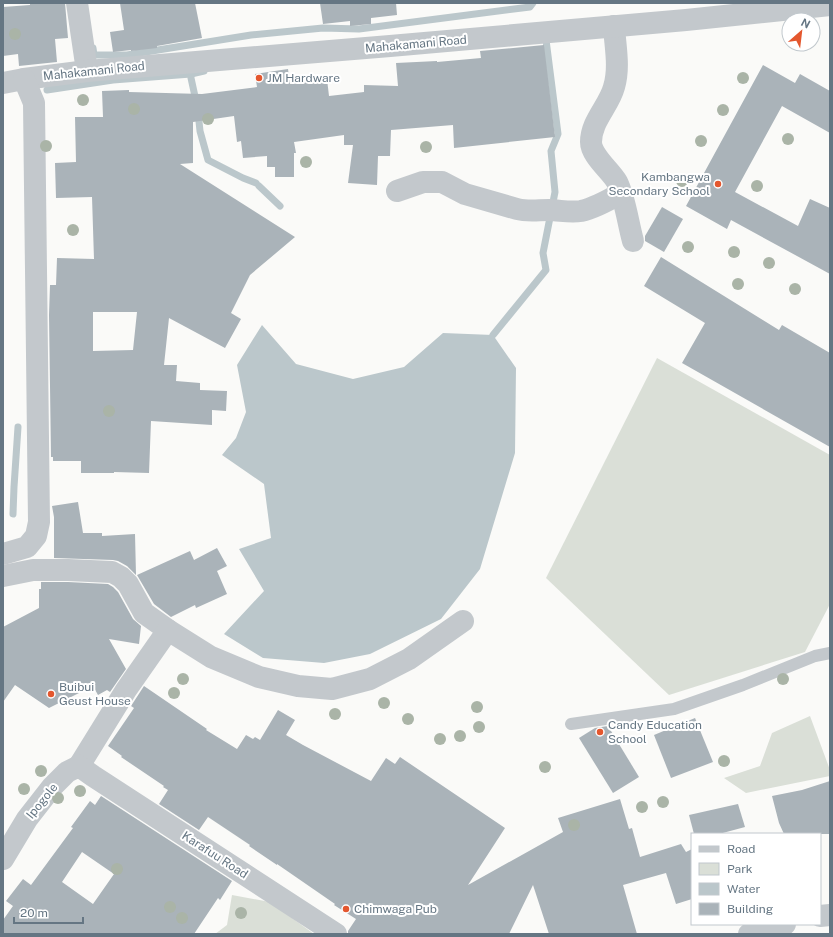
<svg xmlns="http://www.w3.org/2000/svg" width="833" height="937" viewBox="0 0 833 937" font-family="'Public Sans',sans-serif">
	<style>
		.green { fill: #dadfd7 }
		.water { fill: #bbc7cb }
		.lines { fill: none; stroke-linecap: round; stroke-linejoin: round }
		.stream { stroke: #bbc7cb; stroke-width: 7 }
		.building { fill: #aab3b9; fill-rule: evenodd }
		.service { stroke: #c3c8cc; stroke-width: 12 }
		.minor { stroke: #c3c8cc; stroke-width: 22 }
		.tertiary { stroke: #c3c8cc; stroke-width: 22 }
		.tree { fill: #aab4a7 }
		.poi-dot { fill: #e4572e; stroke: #fff; stroke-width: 1.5 }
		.labels { text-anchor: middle; stroke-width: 4; stroke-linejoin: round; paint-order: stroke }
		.street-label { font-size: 12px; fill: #657683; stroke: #fff }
		.poi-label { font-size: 12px; fill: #657683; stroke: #fff; text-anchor: start }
	</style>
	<rect width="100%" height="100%" fill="#fafaf8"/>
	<g class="green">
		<polygon points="657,358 830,455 830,604 805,652 669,695 546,578"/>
		<polygon points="810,716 830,770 830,776 746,793 724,778 760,766 772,733"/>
		<polygon points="232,895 270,902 314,934 215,934 227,925"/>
	</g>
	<polygon class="water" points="262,325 296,364 353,379 404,367 443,333 493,335 516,368 515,453 480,569 441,619 370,654 324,663 263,658 224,634 264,591 239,549 271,538 264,484 222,455 236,438 246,412 237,365"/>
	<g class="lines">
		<g class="stream">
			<polyline points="93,48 94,55 127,55 251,35 323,28 359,29 530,7 533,3"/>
			<polyline points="191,74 191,78 196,101"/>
			<polyline points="47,90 113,80 191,74 204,71"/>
			<polyline points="198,112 200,131 208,160 243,178 256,183"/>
			<polyline points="259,186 280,206"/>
			<polyline points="493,335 546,270 543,253 555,192 551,151 558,134 546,40 543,35"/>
			<polyline points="13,514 14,487 18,427"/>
		</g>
	</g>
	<g class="building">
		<polygon points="30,3 65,3 68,38 55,39 57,62 19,66 18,54 3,56 3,7 30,5"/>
		<polygon points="120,3 195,3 202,38 157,46 157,48 131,51 131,50 113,52 110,32 124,30"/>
		<polygon points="320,3 396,3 397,15 371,18 371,24 350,26 350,21 323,24"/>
		<path d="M544,45L555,137L454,148L453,125L391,130L390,156H378L377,185L348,183L353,145H344V135L294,142L296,153H294V177H275V167H267V156L243,158L241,141L237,142L234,116L193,122V163L180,164L295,237L250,275L231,313L241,319L225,348L169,318L164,365H177L176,381L200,383V390L227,391L226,411L212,410V425L151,421L149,473L114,472V473H81V461H53V457H51L49,315L50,285H56L57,258L94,259L92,197L56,198L55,163L76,162L75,117H103L102,91L129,90V92L202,94L257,87L255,74L288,69L290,84L327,79L329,96L364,92V85L398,86L396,63L437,61V62L481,58L480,51ZM93,312H137L133,350L93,351Z"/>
		<polygon points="763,65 795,83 800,74 830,91 830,133 782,106 735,192 798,226 810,199 830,208 830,274 731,220 727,229 686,206"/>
		<polygon points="662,207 683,219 664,252 645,241 645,236"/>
		<polygon points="661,257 779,330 782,325 830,353 830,447 682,363 705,323 644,286"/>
		<polygon points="78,502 83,533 102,533 102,536 135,534 136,575 127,566 118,561 113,560 54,558 54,517 52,506"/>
		<polygon points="217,548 227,566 217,571 227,594 196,608 195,605 171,617 154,604 137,575 190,551 194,560"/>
		<polygon points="41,582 68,582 108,584 113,587 118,592 133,619 141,626 139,644 109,639 126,669 110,692 107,690 98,695 93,686 49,708 15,685 3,702 3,627 39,608 39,589 41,589"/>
		<polygon points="144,686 207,729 206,730 237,749 246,735 253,739 255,737 260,740 278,710 295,720 286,735 303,745 371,781 386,758 395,764 400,757 505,828 468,885 563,832 558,818 620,799 629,829 632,828 640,857 681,844 686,852 692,849 692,899 676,904 666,873 623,885 637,934 549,934 533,885 509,934 348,934 348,931 356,919 334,905 335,904 277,864 277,865 249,846 250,845 208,817 199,830 159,804 168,790 163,787 164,786 121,757 122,756 108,746 134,708 131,706"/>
		<polygon points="695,718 713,762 671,778 654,735"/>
		<polygon points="608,726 639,777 613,793 579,738 595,728"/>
		<polygon points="830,781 830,834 784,834 779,823 772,796 802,790"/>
		<path d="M101,796L232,881L220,900L218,898L194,934H3V920L13,906L6,901L23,879L31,885L73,828L71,827L90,801L95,805ZM82,852L114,874L93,904L62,882Z"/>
		<polygon points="738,804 745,827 719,834 694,834 689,815"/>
	</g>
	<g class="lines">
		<polyline class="service" points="571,724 674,709 743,685 815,656 830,653"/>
		<g class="minor">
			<polyline points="77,3 87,71"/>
			<path d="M614,26C615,46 620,67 614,87C609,106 591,121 591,142C591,156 611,171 617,182C625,198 628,223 633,241"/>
			<path d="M397,191L423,182H442L465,194L517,209C528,212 538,210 549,210C559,210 570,213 581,211C595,208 609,200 621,193"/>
			<polyline points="3,576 33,570 68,570 112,572 121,577 128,584 144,613 168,630"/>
			<polyline points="79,766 126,690 168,630 211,657 259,677 298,686 332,689 370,679 409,659 463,621"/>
			<polyline points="3,859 27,819 52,787 67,772 79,766 93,776 336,934"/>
		</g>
		<g class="tertiary">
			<polyline points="3,83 24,79 87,71 390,46 686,20 830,5"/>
			<polyline points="3,554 27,547 36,536 39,522 34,103 24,79"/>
			<polyline points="820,916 830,915"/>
			<polyline points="749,934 785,924"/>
		</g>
	</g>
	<g class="tree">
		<circle cx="15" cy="34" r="6"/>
		<circle cx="743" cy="78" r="6"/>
		<circle cx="83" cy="100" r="6"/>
		<circle cx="134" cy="109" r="6"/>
		<circle cx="723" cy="110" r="6"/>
		<circle cx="208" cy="119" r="6"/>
		<circle cx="788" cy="139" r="6"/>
		<circle cx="701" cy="141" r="6"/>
		<circle cx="46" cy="146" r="6"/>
		<circle cx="426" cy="147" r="6"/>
		<circle cx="306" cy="162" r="6"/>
		<circle cx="682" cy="181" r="6"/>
		<circle cx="757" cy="186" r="6"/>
		<circle cx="73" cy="230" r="6"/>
		<circle cx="688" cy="247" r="6"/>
		<circle cx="734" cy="252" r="6"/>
		<circle cx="769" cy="263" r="6"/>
		<circle cx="738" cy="284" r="6"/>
		<circle cx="795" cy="289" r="6"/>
		<circle cx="109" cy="411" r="6"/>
		<circle cx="183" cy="679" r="6"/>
		<circle cx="783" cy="679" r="6"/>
		<circle cx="174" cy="693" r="6"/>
		<circle cx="384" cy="703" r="6"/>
		<circle cx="477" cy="707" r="6"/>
		<circle cx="335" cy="714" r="6"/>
		<circle cx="408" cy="719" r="6"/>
		<circle cx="479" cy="727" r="6"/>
		<circle cx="460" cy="736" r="6"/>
		<circle cx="440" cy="739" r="6"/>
		<circle cx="724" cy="761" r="6"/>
		<circle cx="545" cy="767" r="6"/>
		<circle cx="41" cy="771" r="6"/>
		<circle cx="24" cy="789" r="6"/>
		<circle cx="80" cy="791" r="6"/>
		<circle cx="58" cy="798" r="6"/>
		<circle cx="663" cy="802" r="6"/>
		<circle cx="642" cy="807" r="6"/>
		<circle cx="574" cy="825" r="6"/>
		<circle cx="117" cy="869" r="6"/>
		<circle cx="170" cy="907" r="6"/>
		<circle cx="241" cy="913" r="6"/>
		<circle cx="182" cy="918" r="6"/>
	</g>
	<g class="poi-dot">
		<circle cx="259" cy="78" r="4"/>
		<circle cx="718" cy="184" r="4"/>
		<circle cx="51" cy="694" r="4"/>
		<circle cx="600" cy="732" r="4"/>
		<circle cx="346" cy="909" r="4"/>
	</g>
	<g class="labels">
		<g class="street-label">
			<text transform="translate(416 44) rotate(-5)" y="4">Mahakamani Road</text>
			<text transform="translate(94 71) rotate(-6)" y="4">Mahakamani Road</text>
			<text transform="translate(42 801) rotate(-51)" y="4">Ipogole</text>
			<text transform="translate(215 855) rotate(33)" y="4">Karafuu Road</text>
		</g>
		<g class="poi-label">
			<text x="267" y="82">JM Hardware</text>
			<text x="710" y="181" text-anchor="end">Kambangwa<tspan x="710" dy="14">Secondary School</tspan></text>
			<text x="59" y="691">Buibui<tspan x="59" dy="14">Geust House</tspan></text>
			<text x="608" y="729">Candy Education<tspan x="608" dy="14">School</tspan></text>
			<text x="354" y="913">Chimwaga Pub</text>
		</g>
	</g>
	<rect width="833" height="937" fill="none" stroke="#657683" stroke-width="8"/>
	<rect x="691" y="833" width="130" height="92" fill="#ffffff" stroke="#c1c8cd"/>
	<rect x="699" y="846" width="20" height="6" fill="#c3c8cc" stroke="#c1c8cd"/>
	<text x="727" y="853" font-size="12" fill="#657683">Road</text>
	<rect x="699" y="863" width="20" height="12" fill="#dadfd7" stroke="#c1c8cd"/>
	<text x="727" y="873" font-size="12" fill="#657683">Park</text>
	<rect x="699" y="883" width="20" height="12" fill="#bbc7cb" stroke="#c1c8cd"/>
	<text x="727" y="893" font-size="12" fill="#657683">Water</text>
	<rect x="699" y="903" width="20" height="12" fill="#aab3b9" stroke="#c1c8cd"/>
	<text x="727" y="913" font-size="12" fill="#657683">Building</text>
	<g transform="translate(801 32) rotate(28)"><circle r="19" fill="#ffffff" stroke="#c1c8cd"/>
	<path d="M0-3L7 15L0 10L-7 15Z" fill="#e4572e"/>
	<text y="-6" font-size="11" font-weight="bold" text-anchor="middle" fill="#657683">N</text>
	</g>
	<path d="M14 917v6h69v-6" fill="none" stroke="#657683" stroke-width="2"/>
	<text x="20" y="917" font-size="12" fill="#657683" stroke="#ffffff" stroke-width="3" paint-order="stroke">20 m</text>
</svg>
